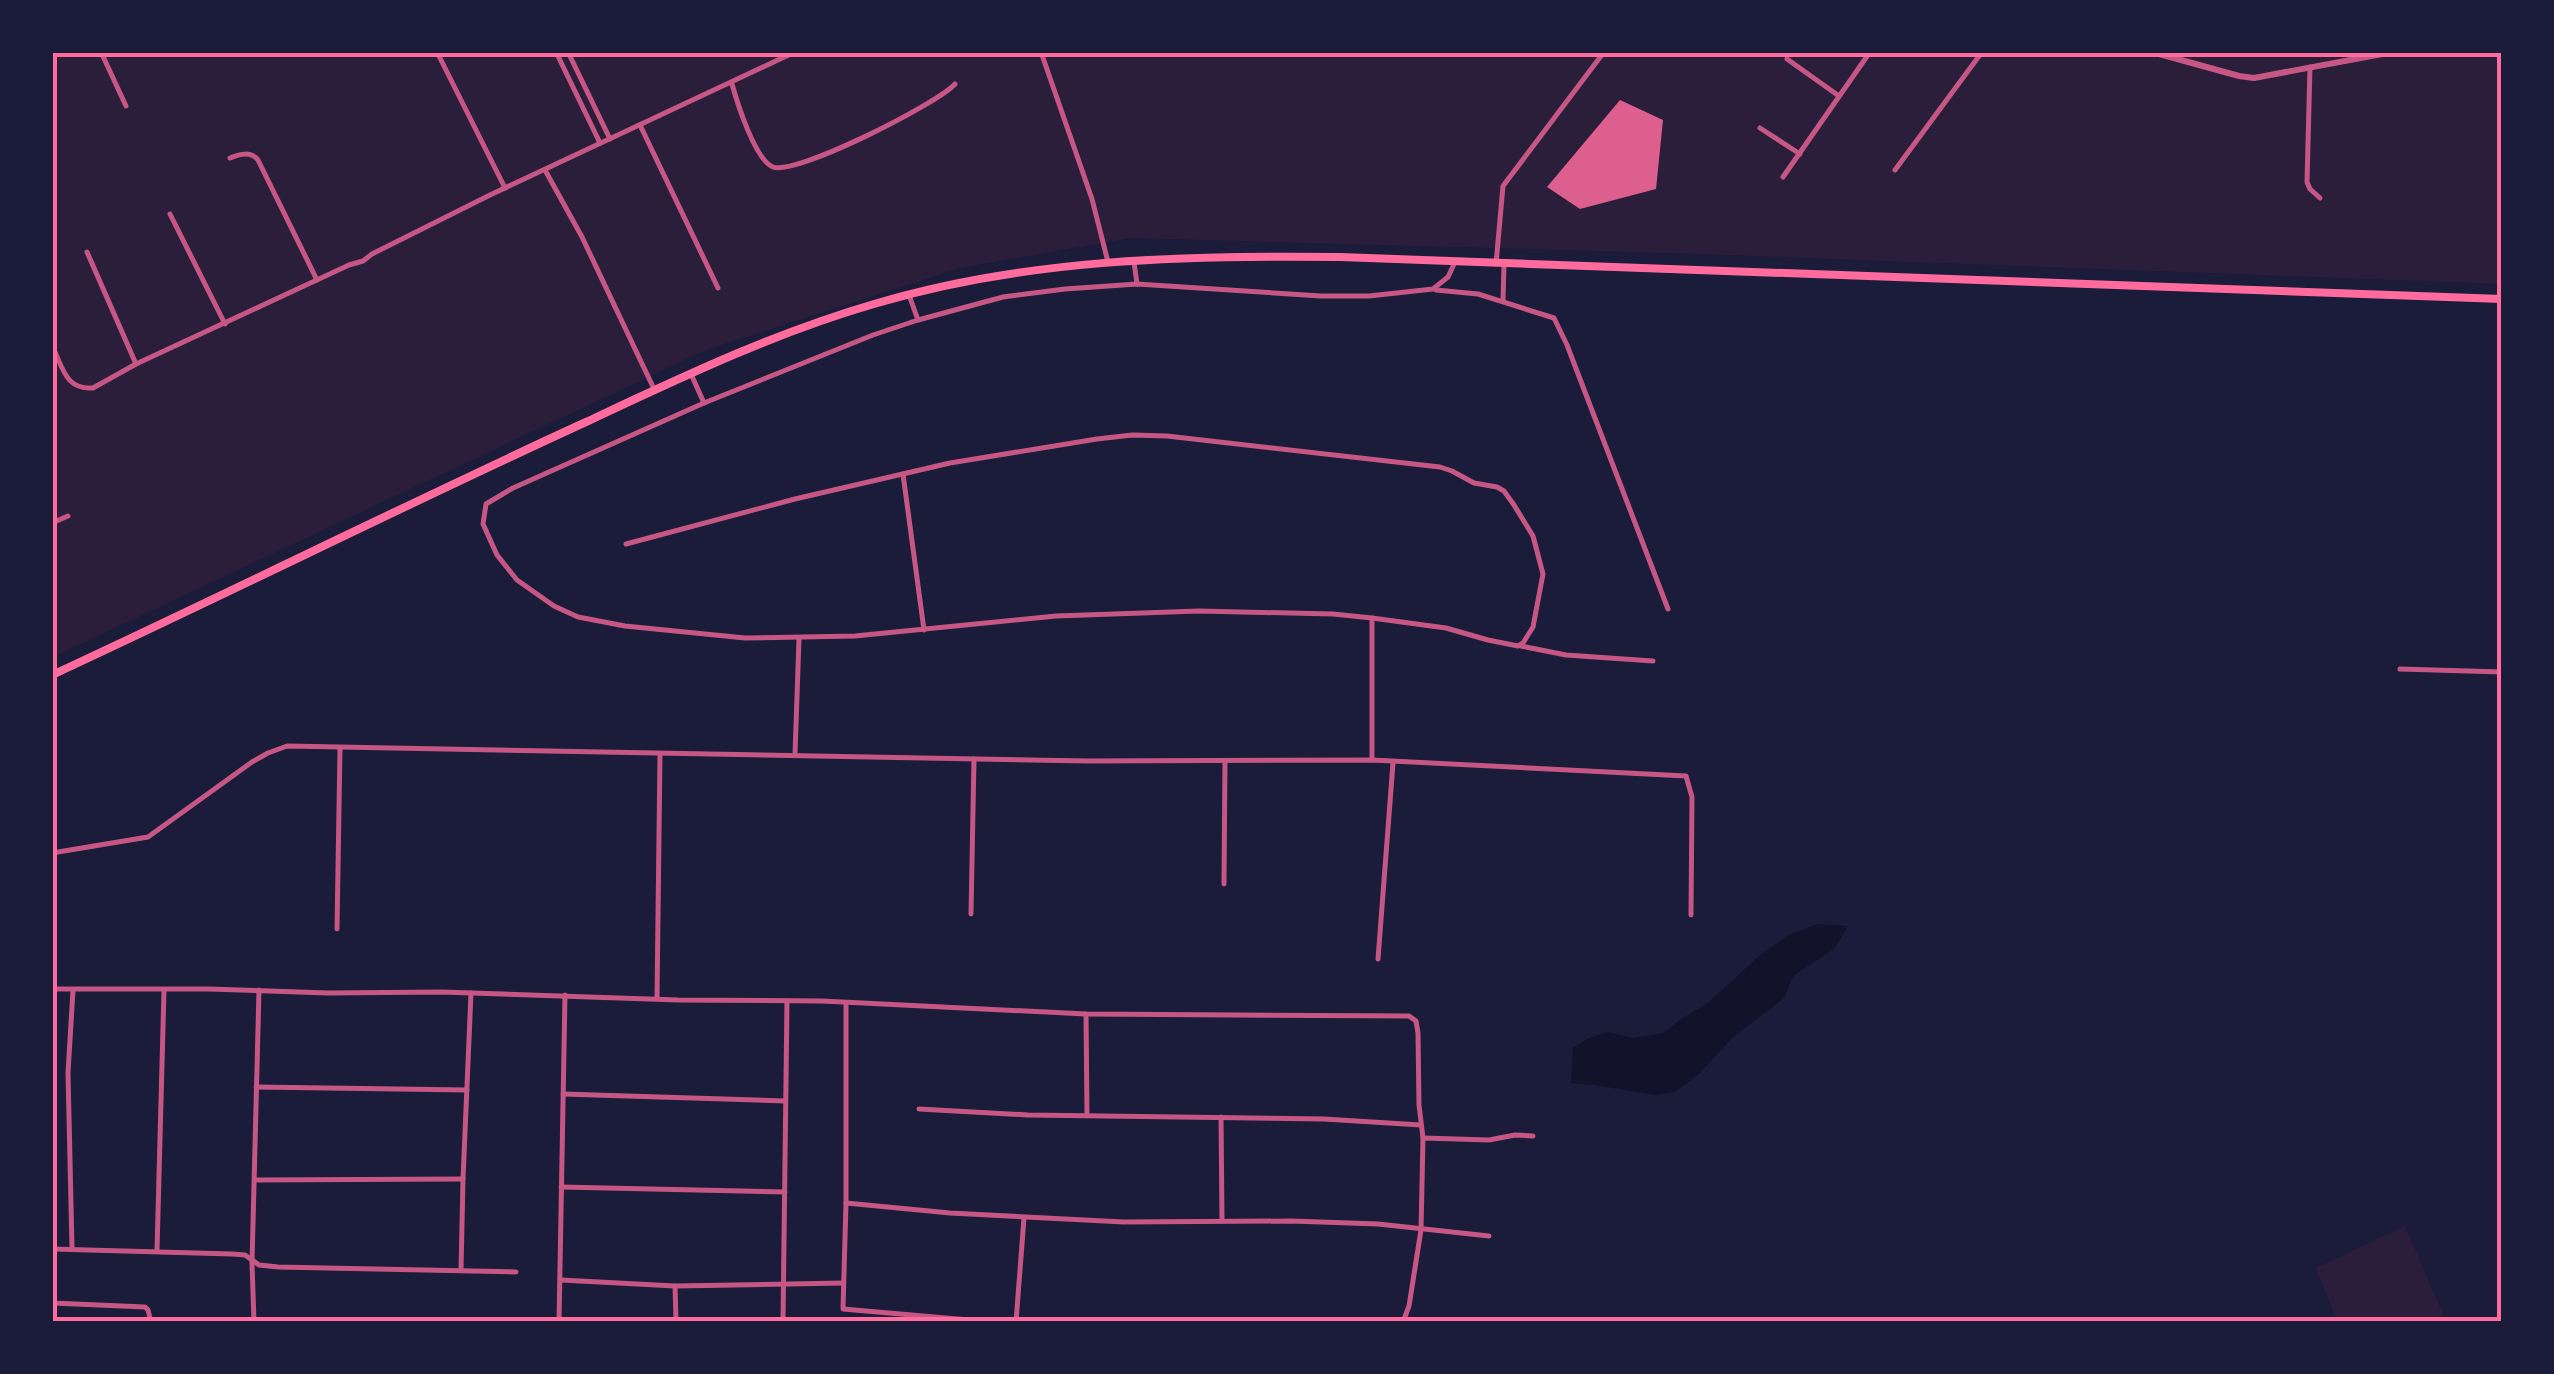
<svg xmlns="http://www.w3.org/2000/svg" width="2554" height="1374" viewBox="0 0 2554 1374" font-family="'Nunito Sans',sans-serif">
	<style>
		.green { fill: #2a1e3b }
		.water { fill: #12122b }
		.building { fill: #dd5f8e }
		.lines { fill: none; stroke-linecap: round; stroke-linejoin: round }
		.minor { stroke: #c65784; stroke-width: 5 }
		.tertiary { stroke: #c65784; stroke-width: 6 }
		.primary { stroke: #ff6b9d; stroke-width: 8 }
		.neatline { fill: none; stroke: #ff6b9d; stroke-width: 4 }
	</style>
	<rect width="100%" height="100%" fill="#1b1b3a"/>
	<g class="green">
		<polygon points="52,53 2501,53 2501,284 1701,254 1131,238 960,268 706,350 53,657"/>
		<polygon points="2405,1226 2446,1321 2337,1321 2316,1268"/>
	</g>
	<polygon class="water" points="1818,924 1848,926 1834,949 1793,976 1784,998 1732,1038 1700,1073 1675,1092 1655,1095 1595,1085 1571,1083 1573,1048 1589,1038 1608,1032 1633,1038 1664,1033 1681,1019 1708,1003 1759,956 1788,935"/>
	<polygon class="building" points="1620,100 1663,120 1656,189 1580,209 1547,187"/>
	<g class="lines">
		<g class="minor">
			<polyline points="101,52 126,106"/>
			<polyline points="437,52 505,188"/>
			<polyline points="556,52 600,143"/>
			<polyline points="568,52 610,139"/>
			<polyline points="1041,52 1092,199 1108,262"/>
			<polyline points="1787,59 1839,96"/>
			<polyline points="2310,67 2307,182 2310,189 2320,198"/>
			<path d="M732,84C737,102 755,160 773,167C795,176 937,104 955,84"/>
			<polyline points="640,125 718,288"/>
			<polyline points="1760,128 1800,154"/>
			<path d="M230,158C240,154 251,151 258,160L317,280"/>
			<polyline points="545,170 582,237 654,389"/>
			<polyline points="1895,170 1982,52"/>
			<polyline points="1783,177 1870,52"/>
			<polyline points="170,214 225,324"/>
			<polyline points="87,252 136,364"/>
			<polyline points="1134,262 1137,284"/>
			<polyline points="1496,264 1503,186 1604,52"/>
			<polyline points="1436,290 1478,294 1554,318 1567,345 1668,609"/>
			<polyline points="909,295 918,320"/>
			<polyline points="1503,301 1504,264"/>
			<path d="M52,346C63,367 65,390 93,388L136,364L349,265L363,261L372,254L490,195L795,52"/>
			<polyline points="691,374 704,403"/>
			<polyline points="903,474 924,630"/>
			<polyline points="52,523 68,516"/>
			<polyline points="626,544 795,499 950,463 1097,439 1132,435 1167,436 1440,467 1452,471 1474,483 1497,487 1504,491 1514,505 1533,536 1543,574 1533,627 1523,643 1518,646 1488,640 1446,628 1372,618 1333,614 1199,611 1056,616 855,636 745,638 625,626 578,617 554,606 517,580 497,555 483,524 486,504 513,488 704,403 873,335 918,320 1003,297 1065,289 1137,284 1321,296 1369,296 1433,289 1448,277 1455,262"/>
			<polyline points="1372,618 1372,760"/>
			<polyline points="1521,646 1566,655 1653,661"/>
			<polyline points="2400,669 2502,672"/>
			<polyline points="795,754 799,639"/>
			<polyline points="52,853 148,837 252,762 268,753 287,746 1088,761 1372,760 1686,776 1692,797 1691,915"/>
			<polyline points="1224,884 1225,761"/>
			<polyline points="971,914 974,759"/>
			<polyline points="337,929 340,748"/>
			<polyline points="1378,959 1393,763"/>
			<polyline points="52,989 209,989 328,993 442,992 678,1000 822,1001 1086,1014 1409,1016 1416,1021 1418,1033 1419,1105 1423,1138 1421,1230 1409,1306 1403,1322"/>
			<polyline points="657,999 660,754"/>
			<polyline points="846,1003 846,1203 843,1309 992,1322"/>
			<polyline points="1086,1014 1087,1115"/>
			<polyline points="256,1087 467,1090"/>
			<polyline points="563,1094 785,1101"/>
			<polyline points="919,1109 1028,1115 1324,1119 1421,1125"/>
			<polyline points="1221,1117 1222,1220"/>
			<polyline points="1423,1138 1489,1140 1515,1135 1533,1136"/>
			<polyline points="256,1180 463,1179"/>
			<polyline points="561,1187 785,1192"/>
			<polyline points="846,1203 950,1213 1124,1222 1292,1221 1378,1224 1489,1236"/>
			<polyline points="72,1248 68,1073 73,990"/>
			<polyline points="52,1249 232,1254 245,1255 259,1265 278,1267 516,1272"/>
			<polyline points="157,1250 164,990"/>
			<polyline points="461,1270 463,1179 471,993"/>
			<polyline points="561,1280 675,1286 843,1283"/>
			<polyline points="675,1286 676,1322"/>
			<polyline points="52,1303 145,1307 148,1310 151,1322"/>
			<polyline points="254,1322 252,1263 259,990"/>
			<polyline points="559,1322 565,995"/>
			<polyline points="783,1322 787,1001"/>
			<polyline points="1016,1322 1024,1218"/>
			<polyline points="1107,1322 1187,1322"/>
		</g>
		<polyline class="tertiary" points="2152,52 2239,76 2254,78 2393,52"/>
		<path class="primary" d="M52,675C231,592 407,504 586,422C680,378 774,333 874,304C1024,259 1185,255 1340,257L2502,299"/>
	</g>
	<rect width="2554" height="1374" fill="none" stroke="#1b1b3a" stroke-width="110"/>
	<rect x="55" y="55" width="2444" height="1264" class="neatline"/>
</svg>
